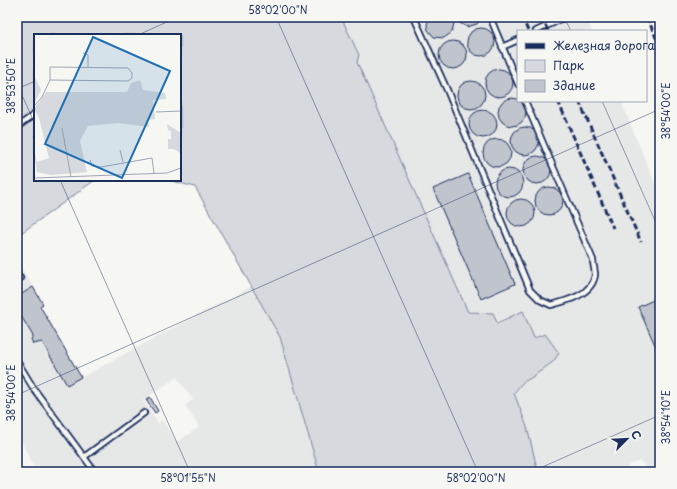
<svg xmlns="http://www.w3.org/2000/svg" width="677" height="489" viewBox="0 0 677 489" font-family="'Playpen Sans',sans-serif">
	<style>
		.built { fill: #e6e7e7; fill-rule: evenodd }
		.green { fill: #d6d9dd; stroke: #78849e }
		.building { fill: #c0c4cd; stroke: #1b2f5e }
		.lines { fill: none; stroke-linecap: round; stroke-linejoin: round }
		.service-casing { stroke: #1b2f5e; stroke-width: 8 }
		.service { stroke: #f6f6f2; stroke-width: 4.5 }
		.rail { stroke: #1b2f5e; stroke-width: 3; stroke-dasharray: 6 3; stroke-linecap: butt }
		.ticks { fill: none; stroke: #1b2f5e; stroke-width: 1; stroke-opacity: 0.45 }
		.inset-road { fill: none; stroke: #9ea6b7; stroke-width: 1 }
		.view { fill: #1f6fb2; fill-opacity: 0.15; stroke: #1f6fb2; stroke-width: 2 }
		.inset-edge { fill: none; stroke: #1b2f5e; stroke-width: 2 }
		.neatline { fill: none; stroke: #1b2f5e; stroke-width: 1.5 }
		.ticks-label { font-size: 10px; text-anchor: middle; fill: #1b2f5e }
	</style>
	<rect width="100%" height="100%" fill="#f6f6f2"/>
	<filter id="ink" filterUnits="userSpaceOnUse"><feTurbulence type="fractalNoise" baseFrequency=".025" numOctaves="2"/><feDisplacementMap in="SourceGraphic" scale="8" xChannelSelector="R" yChannelSelector="G"/><feConvolveMatrix kernelMatrix="1 2 1 2 8 2 1 2 1" color-interpolation-filters="sRGB"/></filter>
	<g filter="url(#ink)">
		<g class="built">
			<polygon points="341,17 586,17 592,31 518,31 518,101 621,101 660,196 660,472 651,472 640,461 628,465 628,472 538,472 527,427 514,393 523,382 531,378 556,347 550,343 545,334 534,338 497,323 493,313 468,312 357,62 359,55"/>
			<polygon points="17,261 33,287 17,297"/>
			<path d="M252,286L280,337L319,472H34L35,469L17,433V309L33,336L31,339L33,344L42,342L67,385ZM177,377L193,400L185,405L199,427L177,442L162,420L158,423L143,400Z"/>
		</g>
		<polygon class="green" points="17,17 341,17 359,55 357,62 468,312 493,313 497,323 523,311 534,338 545,334 559,353 554,361 531,378 523,382 514,393 527,427 538,472 487,472 485,469 479,472 319,472 280,337 195,187 168,180 180,180 180,35 35,35 35,180 95,180 17,236"/>
		<g class="building">
			<polygon points="430,17 452,17 454,23 452,32 444,38 434,37 428,30 427,24"/>
			<polygon points="456,17 482,17 477,24 467,27 458,22"/>
			<circle cx="481" cy="42" r="14"/>
			<circle cx="453" cy="55" r="14"/>
			<circle cx="499" cy="83" r="14"/>
			<circle cx="471" cy="95" r="14"/>
			<circle cx="512" cy="112" r="14"/>
			<circle cx="483" cy="124" r="14"/>
			<circle cx="525" cy="141" r="14"/>
			<circle cx="497" cy="153" r="14"/>
			<circle cx="537" cy="170" r="14"/>
			<circle cx="509" cy="183" r="14"/>
			<polygon points="468,174 515,284 481,299 433,189"/>
			<circle cx="549" cy="201" r="14"/>
			<circle cx="521" cy="213" r="14"/>
			<polygon points="33,287 43,304 40,306 81,377 67,385 42,342 33,344 31,339 33,336 17,309 17,297"/>
			<polygon points="660,297 660,356 638,307"/>
			<polygon points="150,397 158,411 155,413 146,400"/>
		</g>
		<g class="lines">
			<defs>
				<g id="service">
					<path d="M414,17L447,90L530,290L540,300L551,305C567,301 592,295 595,275C595,271 593,264 593,260L525,101"/>
					<polyline points="490,17 518,84"/>
					<polyline points="536,31 566,17"/>
					<polyline points="502,47 518,40"/>
					<polyline points="17,127 35,114"/>
					<polyline points="17,280 20,278"/>
					<polyline points="17,361 34,389 95,472"/>
					<polyline points="84,457 144,413"/>
				</g>
			</defs>
			<use href="#service" class="service-casing"/>
			<use href="#service" class="service"/>
			<g class="rail">
				<polyline points="522,17 528,31"/>
				<polyline points="542,17 548,31"/>
				<polyline points="647,17 660,47"/>
				<polyline points="558,101 613,228"/>
				<polyline points="579,101 641,242"/>
			</g>
		</g>
	</g>
	<path class="ticks" d="M276,17L478,472M564,17L571,31M138,35L178,17M17,84L35,124M17,89L35,81M602,101L660,232M60,180L190,472M17,395L660,109M531,472L660,415"/>
	<g transform="translate(34 34)">
		<rect width="147" height="147" fill="#f6f6f2"/>
		<path d="M0,41L7,56L0,70ZM106,46L109,56L131,59L132,65L119,66L121,85L114,86L115,93L84,89L54,92L46,107L53,138L17,141L3,138L0,115L3,128L15,124L5,84L0,75L12,58H93L97,49ZM133,90L147,99L146,119L140,115H134V105H137V97L134,96Z" fill="#d6d9dd"/>
		<path class="inset-road" d="M49,19L54,21V34M0,72L8,63L16,46V33L94,34L98,39V44L94,47L16,46M122,78L147,77M28,94L37,143M86,116L89,128M56,126L58,132L67,133L118,124L120,139M1,144L133,139L147,134"/>
		<path class="view" d="M59,3L136,37L88,144L11,110Z"/>
		<rect width="147" height="147" class="inset-edge"/>
	</g>
	<rect width="677" height="489" fill="none" stroke="#f6f6f2" stroke-width="44"/>
	<rect x="517" y="30" width="130" height="72" fill="#f6f6f2" stroke="#9ea6b7"/>
	<rect x="525" y="43" width="20" height="6" fill="#1b2f5e" stroke="#9ea6b7"/>
	<text x="553" y="50" font-size="12" fill="#1b2f5e">Железная дорога</text>
	<rect x="525" y="60" width="20" height="12" fill="#d6d9dd" stroke="#9ea6b7"/>
	<text x="553" y="70" font-size="12" fill="#1b2f5e">Парк</text>
	<rect x="525" y="80" width="20" height="12" fill="#c0c4cd" stroke="#9ea6b7"/>
	<text x="553" y="90" font-size="12" fill="#1b2f5e">Здание</text>
	<g transform="translate(627 439) rotate(66)" stroke="#f6f6f2" stroke-width="3" paint-order="stroke">
	<path d="M0-3L7 15L0 10L-7 15Z" fill="#1b2f5e"/>
	<text y="-6" font-size="11" font-weight="bold" text-anchor="middle" fill="#1b2f5e">С</text>
	</g>
	<rect x="22" y="22" width="633" height="445" class="neatline"/>
	<g class="ticks-label">
		<text x="278" y="14">58°02'00"N</text>
		<text transform="translate(11 86) rotate(-90)" y="4">38°53'50"E</text>
		<text transform="translate(666 111) rotate(-90)" y="4">38°54'00"E</text>
		<text transform="translate(11 393) rotate(-90)" y="4">38°54'00"E</text>
		<text transform="translate(666 417) rotate(-90)" y="4">38°54'10"E</text>
		<text x="188" y="482">58°01'55"N</text>
		<text x="476" y="482">58°02'00"N</text>
	</g>
</svg>
